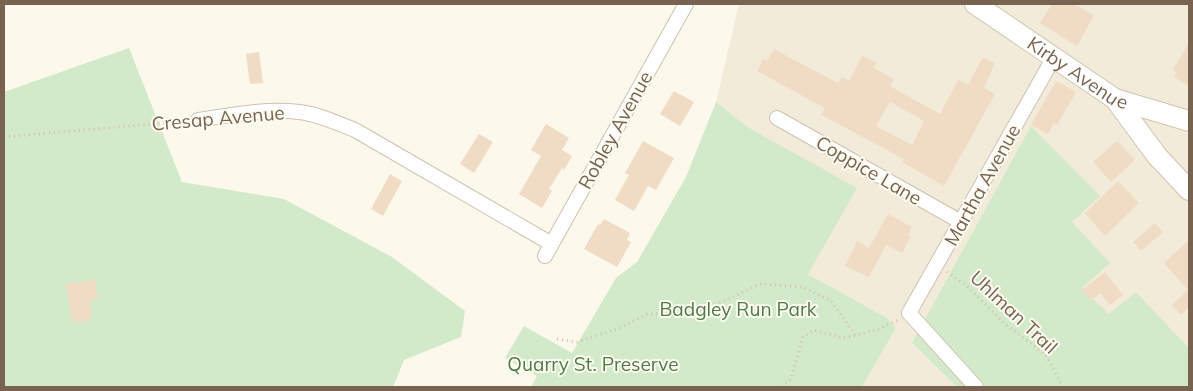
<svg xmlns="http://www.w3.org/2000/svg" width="1193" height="391" viewBox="0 0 1193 391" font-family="Mulish,sans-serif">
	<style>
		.residential { fill: #f3ebda }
		.green { fill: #d2eaca }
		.building { fill: #f0dcc4; fill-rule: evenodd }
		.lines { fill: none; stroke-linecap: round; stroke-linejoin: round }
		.street-casing { stroke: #cec2b1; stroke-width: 16 }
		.secondary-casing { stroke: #d1c3af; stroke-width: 22 }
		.path { stroke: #d6c0a6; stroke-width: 3; stroke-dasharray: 1 4; stroke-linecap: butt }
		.street { stroke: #fff; stroke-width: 14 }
		.secondary { stroke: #fff; stroke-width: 20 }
		.labels { text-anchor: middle; stroke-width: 4; stroke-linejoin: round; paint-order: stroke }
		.street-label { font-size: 19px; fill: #77634f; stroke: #fefbf2 }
		.park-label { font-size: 19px; fill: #4e7b47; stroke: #fefbf2 }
	</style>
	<rect width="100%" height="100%" fill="#fcf8eb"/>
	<polygon class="residential" points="739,4 1189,4 1189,348 1136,292 1109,315 1081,288 912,343 957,387 862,387 896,328 887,318 808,274 749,128 716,102"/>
	<g class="green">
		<polygon points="129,48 182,182 284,199 392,257 465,311 461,337 404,360 393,387 4,387 4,92"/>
		<polygon points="716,102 749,128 857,188 808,274 887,318 896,328 862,387 531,387 537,376 505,358 524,326 572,353 616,278 637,262 686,177"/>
		<polygon points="1031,126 1100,196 1072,222 1110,263 1082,288 1109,314 1136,292 1189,348 1189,387 957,387 912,343"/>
	</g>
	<g class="building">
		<polygon points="1052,4 1073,4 1094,15 1077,46 1040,23"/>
		<polygon points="1189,42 1189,86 1174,77 1176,72 1173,70"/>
		<path d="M774,49L838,83L842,77L849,81L862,56L877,63L874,68L894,79L890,86L940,114L958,80L968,85L983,57L995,63L984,88L995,94L944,186L902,162L904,159L821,115L825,108L757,71L763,59L767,61ZM890,102L924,121L912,145L876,126Z"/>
		<polygon points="259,52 263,83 250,84 246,54"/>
		<polygon points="1056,81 1076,92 1057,125 1054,123 1048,134 1031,125"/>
		<polygon points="674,91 694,102 680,126 660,114"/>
		<polygon points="546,124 569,138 562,150 572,156 564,170 562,168 549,189 552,191 542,208 519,194 541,156 531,150"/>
		<polygon points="479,134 493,142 474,173 460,164"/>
		<polygon points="643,141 674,158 656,190 648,186 634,211 615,200 629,175 625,173"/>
		<polygon points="1117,141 1135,160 1111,182 1093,162"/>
		<polygon points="390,174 402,181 383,216 371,209"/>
		<polygon points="1118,181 1139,203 1105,236 1085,213"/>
		<polygon points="888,214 912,227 908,235 911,236 902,253 886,245 869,277 845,266 857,241 869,248"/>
		<polygon points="604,219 630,233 627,240 631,242 617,267 584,249 598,224 600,225"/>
		<polygon points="1155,223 1163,232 1141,251 1133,242"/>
		<polygon points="1189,240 1189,307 1181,315 1172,305 1188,290 1164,263"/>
		<polygon points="1105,272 1123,295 1110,305 1100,293 1091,301 1082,290"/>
		<polygon points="95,280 98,299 89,300 92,316 88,317 89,321 74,323 74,318 71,318 66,284"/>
	</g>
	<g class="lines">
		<defs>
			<g id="street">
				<polyline points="777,118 961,222"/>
				<path d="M198,120C231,115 266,108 299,112C318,114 337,123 355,130L550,243"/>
				<polyline points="545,256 686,4"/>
				<polyline points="976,387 909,313 1054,57"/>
			</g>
			<g id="secondary">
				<path id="s1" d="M975,4L1115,99L1189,121"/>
				<polyline points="1115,99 1157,156 1189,190"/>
			</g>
		</defs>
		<use href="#street" class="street-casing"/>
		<use href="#secondary" class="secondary-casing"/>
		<g class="path">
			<polyline points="4,137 185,121"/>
			<polyline points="947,272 967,286 1005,324 1046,355 1063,387"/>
			<polyline points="557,339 577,342 620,328 647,314 691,313 727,300 760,284 803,287 831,301 856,336"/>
			<polyline points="782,387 791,379 803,337 814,330 844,338 876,330 898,320"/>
		</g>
		<use href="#street" class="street"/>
		<use href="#secondary" class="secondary"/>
	</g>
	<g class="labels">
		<g class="street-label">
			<text dy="7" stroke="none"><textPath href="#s1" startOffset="124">Kirby Avenue</textPath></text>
			<text transform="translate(218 118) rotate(-5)" y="7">Cresap Avenue</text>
			<text transform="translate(615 130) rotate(-61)" y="7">Robley Avenue</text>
			<text transform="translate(869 170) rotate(30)" y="7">Coppice Lane</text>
			<text transform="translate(982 185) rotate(-61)" y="7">Martha Avenue</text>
			<text transform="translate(1014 312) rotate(43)" y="7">Uhlman Trail</text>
		</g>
		<g class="park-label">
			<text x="738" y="316">Badgley Run Park</text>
			<text x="593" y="371">Quarry St. Preserve</text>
		</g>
	</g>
	<rect width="1193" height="391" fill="none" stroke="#77634f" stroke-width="10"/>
</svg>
